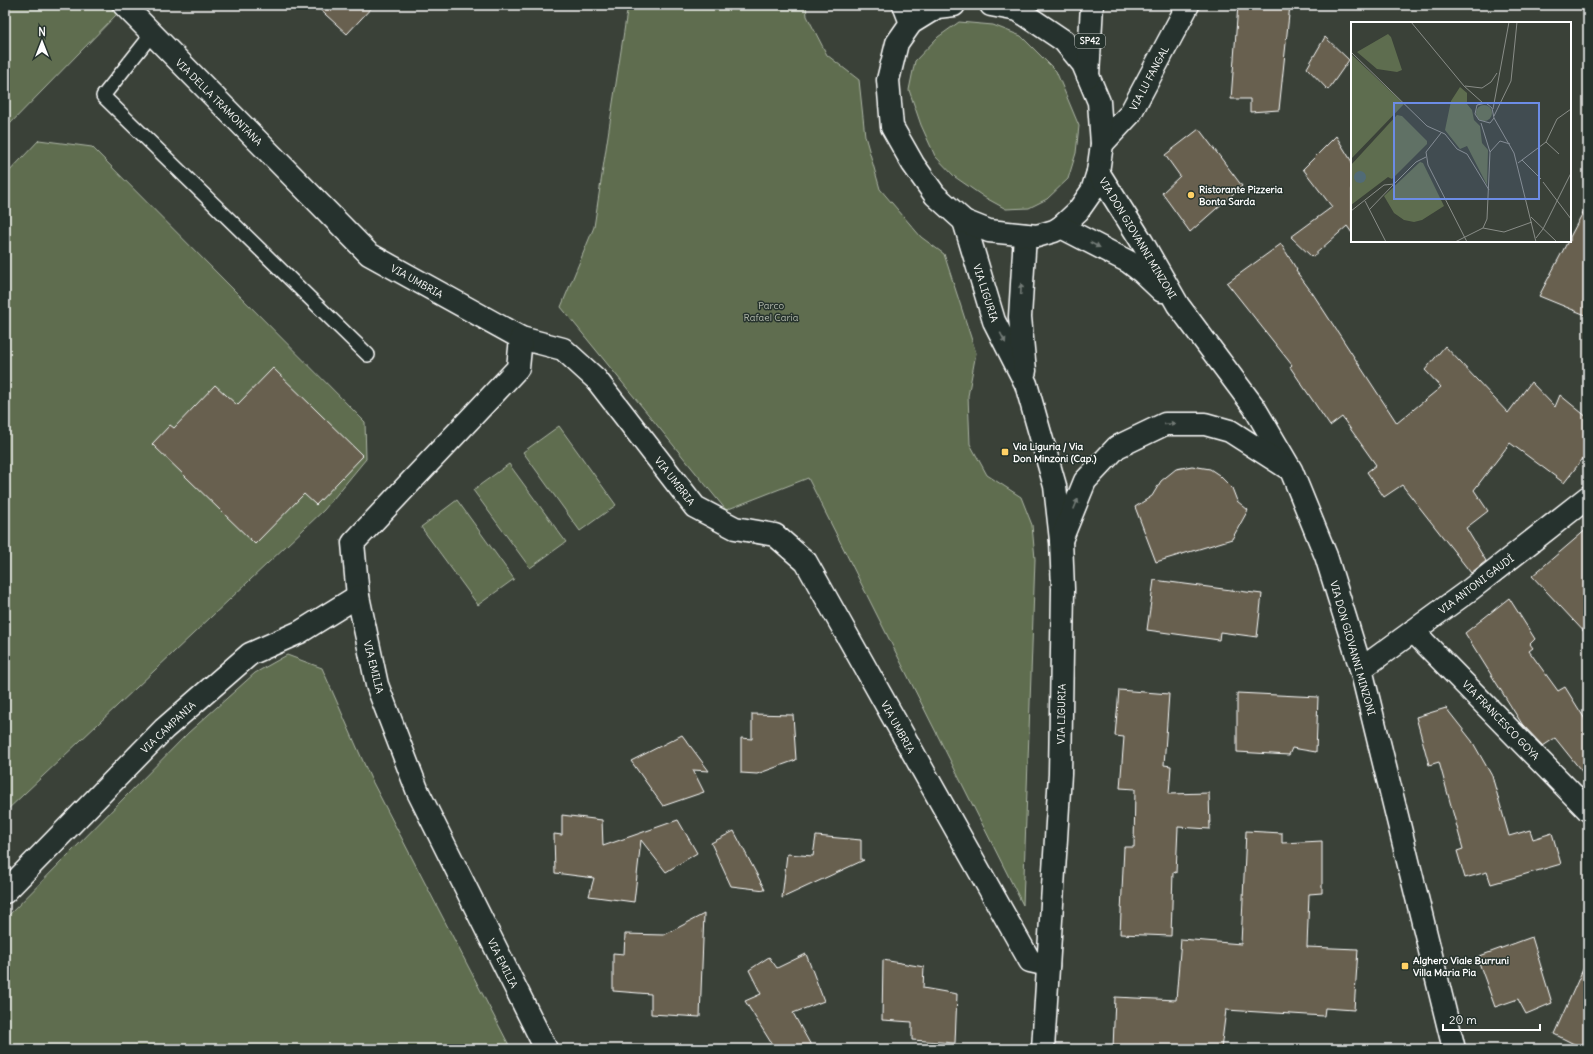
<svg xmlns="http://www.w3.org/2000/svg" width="1593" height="1054" viewBox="0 0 1593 1054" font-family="Delius,sans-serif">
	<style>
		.green { fill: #5e6d4f; stroke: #aeb6a7 }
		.building { fill: #676150; stroke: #fff }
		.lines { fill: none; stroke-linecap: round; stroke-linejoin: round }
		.lane-casing { stroke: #fff; stroke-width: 16 }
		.street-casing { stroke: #fff; stroke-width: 25 }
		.secondary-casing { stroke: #fff; stroke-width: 25 }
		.primary-casing { stroke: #fff; stroke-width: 25 }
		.lane { stroke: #26332d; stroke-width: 13 }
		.street { stroke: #26332d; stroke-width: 22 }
		.secondary { stroke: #26332d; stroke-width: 22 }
		.primary { stroke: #26332d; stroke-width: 22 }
		.oneway { fill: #727a76 }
		.poi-dot { fill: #ffd166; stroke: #26332d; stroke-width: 1.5 }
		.labels { text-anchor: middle; stroke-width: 3; stroke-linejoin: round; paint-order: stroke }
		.shield { fill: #26332d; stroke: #bec2c0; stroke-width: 1 }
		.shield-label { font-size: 9px; font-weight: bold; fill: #fff }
		.street-label { font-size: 10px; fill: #fff; stroke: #26332d }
		.poi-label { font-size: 10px; font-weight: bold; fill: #fff; stroke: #26332d; text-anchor: start }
		.park-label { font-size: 10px; fill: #b7bdb0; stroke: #26332d }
		.inset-road { fill: none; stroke: #898d88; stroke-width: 1 }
		.view { fill: #6c8ce6; fill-opacity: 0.15; stroke: #6c8ce6; stroke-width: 2 }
		.inset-edge { fill: none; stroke: #fff; stroke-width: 2 }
	</style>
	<rect width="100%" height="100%" fill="#3a4138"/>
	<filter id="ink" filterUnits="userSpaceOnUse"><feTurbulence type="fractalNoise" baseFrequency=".025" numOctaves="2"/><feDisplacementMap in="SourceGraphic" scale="8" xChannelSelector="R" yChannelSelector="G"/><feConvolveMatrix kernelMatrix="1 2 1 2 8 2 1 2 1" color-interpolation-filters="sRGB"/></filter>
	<g filter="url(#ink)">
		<g class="green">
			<polygon points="5,5 107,5 117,14 5,129"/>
			<polygon points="628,5 806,5 807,16 827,55 859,80 865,136 880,189 921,237 944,254 976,353 968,396 970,444 987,475 1021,497 1032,525 1035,559 1023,905 808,478 726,510 561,307 594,227"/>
			<polygon points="959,22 993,25 1021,36 1056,71 1079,126 1076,153 1068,179 1047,199 1029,208 1006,209 984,197 955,177 935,156 921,125 909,90 915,61 938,37"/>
			<polygon points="39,140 92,147 365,422 366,459 324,510 5,812 5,176"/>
			<polygon points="559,426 616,505 580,531 523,452"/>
			<polygon points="509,464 566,542 530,568 473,490"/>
			<polygon points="457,500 514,579 478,605 421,527"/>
			<polygon points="287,655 322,668 370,777 511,1049 5,1049 5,919 188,733 255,673"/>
		</g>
		<g class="building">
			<polygon points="315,5 374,5 347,34"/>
			<polygon points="1238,5 1290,5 1279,110 1250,112 1250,99 1231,99"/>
			<polygon points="1325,37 1349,60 1328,90 1307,68"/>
			<polygon points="1199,129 1242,186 1190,232 1162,193 1180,176 1165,155"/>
			<polygon points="1336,136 1352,162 1352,233 1347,226 1312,257 1291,237 1332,207 1303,169"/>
			<polygon points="1588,203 1588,316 1539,296 1568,241 1570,241 1570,237"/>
			<polygon points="1281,244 1297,270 1296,271 1313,294 1397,423 1441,387 1425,370 1445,346 1508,413 1531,382 1555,407 1560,395 1588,418 1588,452 1564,483 1510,443 1474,490 1488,511 1466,528 1486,561 1471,573 1402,485 1384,497 1367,472 1376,465 1342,417 1330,426 1290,367 1292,365 1227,283"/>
			<polygon points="273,368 363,456 316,505 304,494 255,544 152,444 170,425 174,428 215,385 237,405"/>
			<polygon points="1192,466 1210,469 1219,475 1232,488 1237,501 1248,510 1232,539 1156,562 1135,507 1152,496 1161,481 1176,469"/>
			<polygon points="1588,528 1588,636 1532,576"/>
			<polygon points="1154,580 1262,594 1257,637 1220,632 1219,640 1147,630"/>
			<polygon points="1509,598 1535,639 1530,644 1533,648 1529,651 1558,691 1565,687 1588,724 1588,779 1555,738 1543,746 1522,724 1465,633"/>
			<polygon points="1119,690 1169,694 1164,765 1171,766 1169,794 1209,793 1210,829 1178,827 1176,873 1173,872 1171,936 1120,934 1124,847 1134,847 1135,789 1120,788 1124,737 1115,736"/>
			<polygon points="1237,693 1318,697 1316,752 1292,748 1289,755 1237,752"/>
			<polygon points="1446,708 1472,741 1492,776 1509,836 1530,830 1533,839 1552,833 1561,864 1491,884 1487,872 1465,878 1457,851 1463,849 1439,762 1429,765 1416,717"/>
			<polygon points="752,714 793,715 796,760 757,774 741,773 741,738 752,739"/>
			<polygon points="682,735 709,771 693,770 704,792 663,806 631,761"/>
			<polygon points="562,815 602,820 603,846 678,820 697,853 666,872 641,840 634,902 589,896 594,878 555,873 554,834 562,835"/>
			<polygon points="734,831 765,890 731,886 711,843"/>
			<polygon points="1246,831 1282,833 1282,843 1322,841 1322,893 1309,894 1307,947 1358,949 1354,1010 1325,1008 1324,1016 1226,1010 1221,1049 1113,1049 1115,997 1176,1000 1181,939 1241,944"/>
			<polygon points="816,836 861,840 861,860 864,860 782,898 787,854 813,856"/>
			<polygon points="704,914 700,1017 651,1014 651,994 613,991 613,953 624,954 625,934 664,935"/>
			<polygon points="1532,937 1552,1003 1526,1014 1518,999 1495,1007 1477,957"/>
			<polygon points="806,954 824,1001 793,1013 813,1049 775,1049 745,1001 761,994 749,970 769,957 777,968"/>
			<polygon points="1588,958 1588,1049 1584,1049 1554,1034"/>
			<polygon points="883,960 924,967 923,988 957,994 955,1043 912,1040 912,1022 882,1020"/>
		</g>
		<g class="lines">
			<defs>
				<polyline id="lane" points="152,34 103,96 368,355"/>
				<g id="street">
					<polyline points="124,5 369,254 521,338 563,349 596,379 695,507 735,528 775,535 806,562 1030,961 1048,965"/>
					<polyline points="1102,144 1130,114 1188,5"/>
					<polyline points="521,338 518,368 353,543 358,596 377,685 418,792 546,1049"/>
					<polyline points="1413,631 1588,810"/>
					<polyline points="1361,669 1471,589 1588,497"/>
					<polyline points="5,892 164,729 250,654 300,632 358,596"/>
				</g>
				<g id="secondary">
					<polyline points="904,5 911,23"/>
					<polyline points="964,221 994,321 1026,384 1055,486 1061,540 1063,589 1060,774 1043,1049"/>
					<polyline points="1025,235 1020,317 1025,371"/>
				</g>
				<g id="primary">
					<polyline points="954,5 937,7 911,23 897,43 888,80 892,127 913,164 935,195 964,221 989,231 1037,236 1054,231 1061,227 1078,211 1092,191 1098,172 1102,144 1099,102 1083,64 1064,41 1018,10 991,5"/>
					<polyline points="1088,76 1092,5"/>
					<polyline points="1098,172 1142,242 1178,305 1254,407 1291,470 1326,556 1361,669 1454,1049"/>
					<polyline points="1061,227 1129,262 1142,272 1162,291"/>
					<polyline points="1061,540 1085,481 1117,447 1165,424 1205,424 1230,431 1286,467"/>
				</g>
			</defs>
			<use href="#lane" class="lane-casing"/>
			<use href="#street" class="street-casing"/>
			<use href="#secondary" class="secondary-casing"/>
			<use href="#primary" class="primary-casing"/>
			<use href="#lane" class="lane"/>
			<use href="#street" class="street"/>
			<use href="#secondary" class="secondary"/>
			<use href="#primary" class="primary"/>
		</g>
		<defs><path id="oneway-solid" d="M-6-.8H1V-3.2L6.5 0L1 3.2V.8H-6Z"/></defs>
		<g class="oneway">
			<use href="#oneway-solid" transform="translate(1095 245) rotate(27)"/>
			<use href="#oneway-solid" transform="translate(1021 289) rotate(-87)"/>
			<use href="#oneway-solid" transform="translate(1003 338) rotate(63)"/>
			<use href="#oneway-solid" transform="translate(1170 424) rotate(-4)"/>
			<use href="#oneway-solid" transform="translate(1076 504) rotate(-68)"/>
		</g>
	</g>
	<g class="poi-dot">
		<circle cx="1191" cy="195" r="4"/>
		<rect x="1001" y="448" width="8" height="8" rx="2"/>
		<rect x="1401" y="962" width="8" height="8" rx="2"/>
	</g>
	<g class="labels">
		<rect class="shield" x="1075" y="34" width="30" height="14" rx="3"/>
		<g class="shield-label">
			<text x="1090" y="44">SP42</text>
		</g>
		<g class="street-label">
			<text transform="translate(1149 78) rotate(-62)" y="4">VIA LU FANGAL</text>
			<text transform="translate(219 102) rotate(45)" y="4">VIA DELLA TRAMONTANA</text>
			<text transform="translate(1138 238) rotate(59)" y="4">VIA DON GIOVANNI MINZONI</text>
			<text transform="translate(417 281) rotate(29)" y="4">VIA UMBRIA</text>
			<text transform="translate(986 293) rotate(72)" y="4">VIA LIGURIA</text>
			<text transform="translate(675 481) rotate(52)" y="4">VIA UMBRIA</text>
			<text transform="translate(1476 584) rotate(-37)" y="4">VIA ANTONI GAUDÍ</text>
			<text transform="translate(1353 648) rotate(74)" y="4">VIA DON GIOVANNI MINZONI</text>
			<text transform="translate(374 667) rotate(76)" y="4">VIA EMILIA</text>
			<text transform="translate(1061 714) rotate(-89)" y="4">VIA LIGURIA</text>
			<text transform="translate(1501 720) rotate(46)" y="4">VIA FRANCESCO GOYA</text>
			<text transform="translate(168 727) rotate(-43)" y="4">VIA CAMPANIA</text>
			<text transform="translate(898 727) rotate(61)" y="4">VIA UMBRIA</text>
			<text transform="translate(503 963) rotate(63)" y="4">VIA EMILIA</text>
		</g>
		<g class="poi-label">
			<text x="1199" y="193">Ristorante Pizzeria<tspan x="1199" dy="12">Bonta Sarda</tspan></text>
			<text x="1013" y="450">Via Liguria / Via<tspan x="1013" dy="12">Don Minzoni (Cap.)</tspan></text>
			<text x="1413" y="964">Alghero Viale Burruni<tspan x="1413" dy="12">Villa Maria Pia</tspan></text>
		</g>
		<g class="park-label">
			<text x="771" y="309">Parco<tspan x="771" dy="12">Rafael Caria</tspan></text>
		</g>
	</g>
	<g transform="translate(1351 22)">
		<rect width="220" height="220" fill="#3a4138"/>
		<path d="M37,12L40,15L51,48L46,50L26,47L6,30ZM0,32L53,82L0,137ZM109,65L116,71V82L121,88L123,98L129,104L131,121L137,128L136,163L116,124L109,127L94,108L100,79ZM125 91a8 8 0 1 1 16 0a8 8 0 1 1-16 0ZM46,93L51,94L76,119V122L41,157L37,155L0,183V143ZM69,140L72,141L93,184L71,198L63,200L53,198L43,191L33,174Z" fill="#5e6d4f"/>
		<path d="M3 155a6 6 0 1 1 12 0a6 6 0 1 1-12 0Z" fill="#516b76"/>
		<path class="inset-road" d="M60,0L113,64L132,81M0,30L76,104L94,112L106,127L116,132L138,168M114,64L131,66L140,60L146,51M126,83L135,81L141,86L143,96L139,101M126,83L124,92L128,98L139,101M142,87L158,0M143,94L160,59L166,0M143,96L163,131L185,220M90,111L75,130L77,143L116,220M195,120L208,132M139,130L149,119L159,122M171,138L190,157M167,141L195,120L206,97L220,87M192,160L220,197M14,179L35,220M18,188L43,162M0,189L33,163L43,162L65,140L75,135M180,195L205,219M132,206L153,210L181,200M185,216L192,207L220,151M104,220L132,206L136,197L139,130L130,101"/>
		<path class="view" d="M43,81H188V177H43Z"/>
		<rect width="220" height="220" class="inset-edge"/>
	</g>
	<rect width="1593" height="1054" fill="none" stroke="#26332d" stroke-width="20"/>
	<rect x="10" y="10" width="1573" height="1034" fill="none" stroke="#fff" stroke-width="1.5" filter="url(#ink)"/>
	<g transform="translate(42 42)" stroke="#26332d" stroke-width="3" paint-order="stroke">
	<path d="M0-3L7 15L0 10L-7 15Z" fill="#ffffff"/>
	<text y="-6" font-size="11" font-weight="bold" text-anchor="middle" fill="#ffffff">N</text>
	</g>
	<path d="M1443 1024v6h97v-6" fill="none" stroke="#ffffff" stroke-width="2"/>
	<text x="1449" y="1024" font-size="12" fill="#ffffff" stroke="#26332d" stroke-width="3" paint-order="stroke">20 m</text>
</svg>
